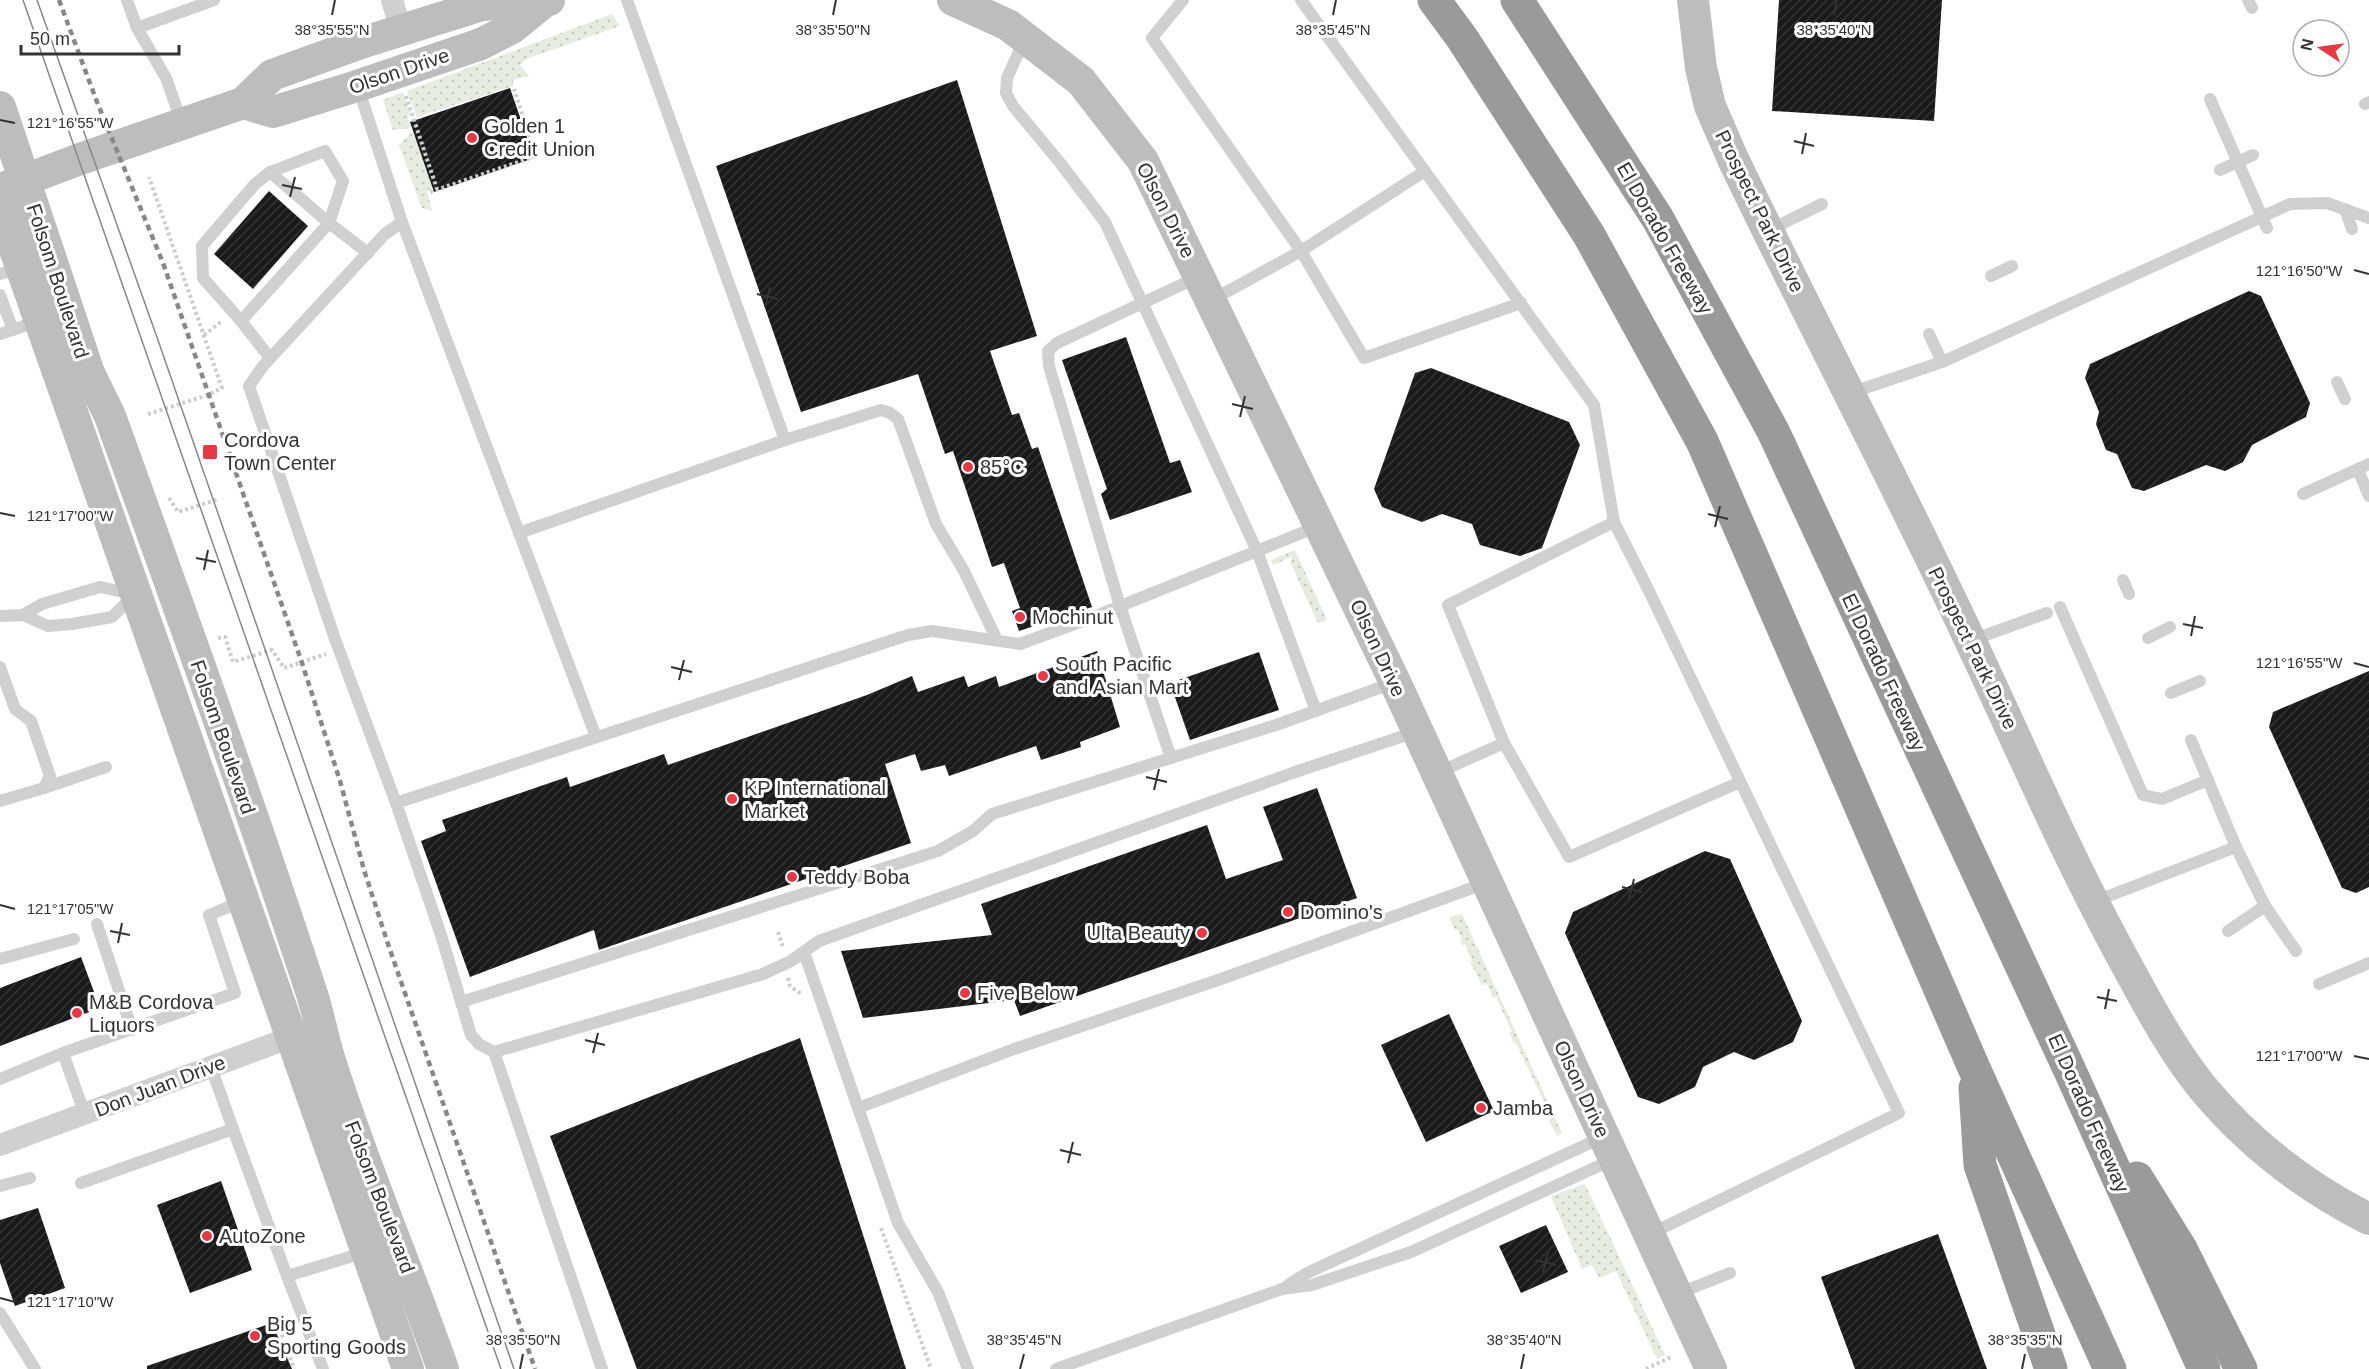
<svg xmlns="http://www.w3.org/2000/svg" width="2369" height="1369" viewBox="0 0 2369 1369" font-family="Arial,sans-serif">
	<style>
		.green { fill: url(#green-dots) }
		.building { fill: url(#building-hatch) }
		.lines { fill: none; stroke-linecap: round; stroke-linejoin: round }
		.path { stroke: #cdcdcd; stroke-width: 4; stroke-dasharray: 3 3; stroke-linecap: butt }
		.lane { stroke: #d0d0d0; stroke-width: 12 }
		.street { stroke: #d0d0d0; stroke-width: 22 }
		.secondary { stroke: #bdbdbd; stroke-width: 32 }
		.highway { stroke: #9a9a9a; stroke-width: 33 }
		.tram { stroke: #888; stroke-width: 1.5 }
		.rail { stroke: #888; stroke-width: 4.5; stroke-dasharray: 6 4.5; stroke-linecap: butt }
		.ticks { fill: none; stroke: #333; stroke-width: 2 }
		.poi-dot { fill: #e63946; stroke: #fff; stroke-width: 2 }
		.labels { text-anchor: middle; stroke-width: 6; stroke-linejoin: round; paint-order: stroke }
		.street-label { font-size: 20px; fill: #333; stroke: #fff }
		.poi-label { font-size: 20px; fill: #333; stroke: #fff; text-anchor: start }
		.ticks-label { font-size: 15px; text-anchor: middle; fill: #333; stroke: #fff; stroke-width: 6; stroke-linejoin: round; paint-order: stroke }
	</style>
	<defs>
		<pattern id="green-dots" width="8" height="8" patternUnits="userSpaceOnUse" patternTransform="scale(1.5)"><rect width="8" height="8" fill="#e6ecdf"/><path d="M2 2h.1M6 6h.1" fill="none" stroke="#c6cbc0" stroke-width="1.8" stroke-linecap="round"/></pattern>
		<pattern id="building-hatch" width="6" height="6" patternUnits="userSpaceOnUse" patternTransform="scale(1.5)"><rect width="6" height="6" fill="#1a1a1a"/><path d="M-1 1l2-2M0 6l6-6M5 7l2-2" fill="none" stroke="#333"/></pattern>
	</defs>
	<rect width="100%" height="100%" fill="#fff"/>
	<g class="green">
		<polygon points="612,14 620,26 526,59 520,65 529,76 513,80 514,86 417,117 407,91"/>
		<polygon points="403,92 410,112 408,118 411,128 393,130 383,100"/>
		<polygon points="412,132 419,144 434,187 427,191 432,211 422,208 420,204 399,145"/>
		<polygon points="1295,550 1327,620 1318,623 1290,562 1292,560 1291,557 1273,565 1271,560"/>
		<polygon points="1462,914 1562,1133 1557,1136 1549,1121 1552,1119 1516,1043 1514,1043 1509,1033 1512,1032 1496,997 1493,998 1487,984 1482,985 1470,962 1472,961 1465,944 1462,945 1460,939 1462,938 1458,930 1455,930 1449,917"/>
		<polygon points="1585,1184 1665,1355 1657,1359 1616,1271 1599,1278 1592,1265 1582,1269 1551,1196"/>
	</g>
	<g class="building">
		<polygon points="1779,0 1942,0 1934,121 1772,111"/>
		<polygon points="957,80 1037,336 990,351 1012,415 1019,413 1032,449 1038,447 1092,607 1019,631 1012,611 1020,608 1004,563 992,567 953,451 945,454 918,374 801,412 716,166"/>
		<polygon points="510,88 534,158 434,192 410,122"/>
		<polygon points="269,191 308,226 253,289 214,254"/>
		<polygon points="2249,291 2261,296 2310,403 2306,417 2252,445 2243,462 2225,471 2206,465 2144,491 2132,488 2117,454 2106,450 2096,424 2099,412 2085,378 2090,364"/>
		<polygon points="1126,337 1170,463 1180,460 1192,492 1110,520 1101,494 1107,489 1062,360"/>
		<polygon points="1431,368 1569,422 1580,445 1542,548 1520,556 1480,545 1472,524 1442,514 1422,522 1382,507 1374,489 1415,373"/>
		<polygon points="1097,651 1120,727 1080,742 1081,747 1041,760 1036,746 949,776 945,765 921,771 915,754 885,764 911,843 599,950 594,930 470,977 421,841 446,831 442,820 567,777 570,787 664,754 668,765 867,695 912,676 918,692 964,676 968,687 996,676 999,687"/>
		<polygon points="1259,652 1279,710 1190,740 1170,683"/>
		<polygon points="2369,671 2369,887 2356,893 2342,888 2269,727 2273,712"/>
		<polygon points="1317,788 1357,898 1020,1016 1014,1000 863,1018 841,951 992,935 981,904 1207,825 1226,879 1283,860 1263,807"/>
		<polygon points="1705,851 1730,859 1802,1021 1793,1042 1754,1060 1734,1052 1703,1067 1695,1087 1659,1104 1638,1097 1565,933 1573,912"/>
		<polygon points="81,957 100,1008 0,1046 0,988"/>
		<polygon points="1449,1014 1494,1111 1426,1142 1381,1045"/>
		<polygon points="800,1038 906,1369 637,1369 550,1136"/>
		<polygon points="221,1181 252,1270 190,1293 157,1205"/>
		<polygon points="38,1208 65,1288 15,1306 0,1263 0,1220"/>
		<polygon points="1546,1225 1568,1272 1521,1293 1499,1246"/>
		<polygon points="1938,1234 1987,1369 1855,1369 1821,1277"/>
		<polygon points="272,1323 292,1369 147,1369 147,1366"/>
	</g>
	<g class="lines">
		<g class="path">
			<polyline points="406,96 437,189"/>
			<polyline points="430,192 536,156 514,89"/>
			<polyline points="204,335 222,321"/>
			<polyline points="148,414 208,395 222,388 149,177"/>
			<polyline points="169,498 178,512 219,499"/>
			<polyline points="218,638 225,637 233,662 272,650 284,668 326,654"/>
			<polyline points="778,932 783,947"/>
			<polyline points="788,978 790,986 801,994"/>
			<polyline points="881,1228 931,1369"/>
			<polyline points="280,1329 294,1369"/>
			<polyline points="1646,1369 1671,1357"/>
		</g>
		<g class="lane">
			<polyline points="127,0 137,28 166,78 182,123"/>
			<polyline points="627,0 785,440"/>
			<polyline points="1183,0 1152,38 1301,251 1425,171"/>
			<polyline points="1301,0 1594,405 1614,522"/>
			<polyline points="2248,0 2252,8"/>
			<polyline points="137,28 214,0"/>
			<polyline points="1025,38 1007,78 1006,93 1013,106 1061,164 1105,222 1257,551 1316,711"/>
			<polyline points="358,87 402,222 596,737"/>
			<polyline points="2210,99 2267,228"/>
			<polyline points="2365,104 2369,102"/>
			<polyline points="2220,170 2253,155"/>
			<polyline points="270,172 325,151 343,181 329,223 241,321 270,358"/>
			<polyline points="2345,209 2352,229"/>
			<polyline points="402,222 385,234 263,366 249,386 335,639 396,803 441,935 471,1035 479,1044 494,1052 602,1369"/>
			<polyline points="1769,230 1822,204"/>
			<polyline points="0,274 22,267"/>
			<polyline points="1991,276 2012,266"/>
			<polyline points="0,295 13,330"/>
			<polyline points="1212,300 1301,251 1364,358 1521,303"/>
			<polyline points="241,321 203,278 202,246 255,184 270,172 329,223 368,253"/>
			<polyline points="0,334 39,321"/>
			<polyline points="1929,334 1942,362"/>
			<polyline points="2337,382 2345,399"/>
			<polyline points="1850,393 1942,362 2290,204 2327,203 2369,218"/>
			<polyline points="2358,470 2369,496"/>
			<polyline points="2303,494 2369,464"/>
			<polyline points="519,533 785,440 881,410 890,413 898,419 936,524 964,571 997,640"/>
			<polyline points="2123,580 2129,594"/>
			<polyline points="2060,607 2143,795 2162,799 2208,780"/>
			<polyline points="23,615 42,604 100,587 132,594"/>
			<polyline points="0,616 23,615 48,626 72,624 112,617 134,595"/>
			<polyline points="2148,638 2170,627"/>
			<polyline points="1972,640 2047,613"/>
			<polyline points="0,667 15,709 31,721 50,776 44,788 0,801"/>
			<polyline points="2171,693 2200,681"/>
			<polyline points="2191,740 2236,847 2265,906 2296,951"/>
			<polyline points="1504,743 1569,857 1740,782"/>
			<polyline points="1171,758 1120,606 1049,366 1048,351 1057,343 1198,277"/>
			<polyline points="1437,773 1504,743 1448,605 1614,522 1649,591 1899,1113 1650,1234"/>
			<polyline points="44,788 106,767"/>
			<polyline points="396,803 908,635 932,631 1020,644 1088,619 1319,526"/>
			<polyline points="2093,902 2236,847"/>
			<polyline points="97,924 132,1030"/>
			<polyline points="2228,931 2265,906"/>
			<polyline points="804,952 898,1223 938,1292 968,1369"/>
			<polyline points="0,959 74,939"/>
			<polyline points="2319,984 2369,963"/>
			<polyline points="461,1002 938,851 973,831 992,814 1276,725 1393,683"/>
			<polyline points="494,1052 763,974 791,961 819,941 1301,770 1416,732"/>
			<polyline points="63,1053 235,993 209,915 243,901"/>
			<polyline points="211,1067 233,1129"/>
			<polyline points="0,1079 63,1053 85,1115"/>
			<polyline points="858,1108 1014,1049 1221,979 1486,883"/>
			<polyline points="81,1183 233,1129 287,1276 366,1252"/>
			<polyline points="0,1186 30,1178"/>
			<polyline points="287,1276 323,1369"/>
			<polyline points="1288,1285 1307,1273 1603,1137"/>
			<polyline points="1677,1294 1730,1273"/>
			<polyline points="0,1313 35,1369"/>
			<polyline points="1056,1369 1282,1289 1312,1285 1411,1252 1614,1159"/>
		</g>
		<g class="street">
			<polyline points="392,0 401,30"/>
			<polyline points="0,1145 305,1032"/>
		</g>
		<g class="secondary">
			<polyline points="953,0 1008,25 1081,81 1143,161 1395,682 1711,1369"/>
			<path d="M1693,0L1701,68L1710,106L1733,159C1813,326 1900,489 1978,657C2026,760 2071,864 2126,964C2149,1006 2172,1050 2202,1087C2249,1144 2304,1186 2369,1219"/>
			<polyline points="243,103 273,112 357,86 481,44 512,28 545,1"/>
			<path d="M0,107L89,373L110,416C179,607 248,798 311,991C319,1015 323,1040 331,1064C364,1167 407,1267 443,1369"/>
			<polyline points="6,187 80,159 243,103 272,75 364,42 482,5 549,0"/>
			<polyline points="0,207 408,1369"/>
		</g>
		<g class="highway">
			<polyline points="1434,0 1462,38 1589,235 1702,441 1974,1068 2110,1369"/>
			<polyline points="1517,0 1658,219 1774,433 2071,1073 2204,1369"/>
			<polyline points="1975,1088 1980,1165 2051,1369"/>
			<polyline points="2137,1178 2181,1249 2241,1369"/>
		</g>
		<g class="tram">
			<polyline points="23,0 501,1369"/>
			<polyline points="37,0 159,343 514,1369"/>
		</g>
		<polyline class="rail" points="59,0 97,102 163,263 302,663 340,781 364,870 388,944 535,1369"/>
	</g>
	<path class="ticks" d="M332,15L335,0M833,15L836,0M1333,15L1336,0M1834,15L1837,0M0,120L15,123M1794,141L1814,146M1802,154L1806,133M282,185L302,189M290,197L295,177M2354,270L2369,274M757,294L778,299M765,307L770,287M1232,404L1253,409M1240,417L1245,396M0,513L15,516M1708,514L1728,519M1715,527L1720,506M196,558L216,562M204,570L208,550M2183,624L2203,628M2191,636L2195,616M2354,663L2369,667M671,667L692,672M679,680L684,660M1146,777L1167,782M1154,790L1159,769M1622,887L1642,892M1629,899L1634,879M0,905L15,909M110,931L130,935M118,943L122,923M2097,997L2117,1001M2105,1009L2109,989M585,1040L605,1045M593,1053L598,1033M2354,1056L2369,1059M1060,1150L1081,1155M1068,1163L1073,1142M1535,1260L1556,1265M1543,1272L1548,1252M0,1298L15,1302M520,1369L523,1354M1020,1369L1024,1354M1521,1369L1524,1354M2022,1369L2025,1354"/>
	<g class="poi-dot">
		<circle cx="472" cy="138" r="6"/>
		<rect x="202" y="444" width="16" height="16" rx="3"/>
		<circle cx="968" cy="467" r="6"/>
		<circle cx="1020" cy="617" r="6"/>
		<circle cx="1043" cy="676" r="6"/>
		<circle cx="732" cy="799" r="6"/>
		<circle cx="792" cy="877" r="6"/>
		<circle cx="1288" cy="912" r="6"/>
		<circle cx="1202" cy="933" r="6"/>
		<circle cx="965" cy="993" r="6"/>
		<circle cx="77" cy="1013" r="6"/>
		<circle cx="1481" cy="1108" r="6"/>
		<circle cx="207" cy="1236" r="6"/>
		<circle cx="255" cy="1336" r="6"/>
	</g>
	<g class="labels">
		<g class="street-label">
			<text transform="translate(399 71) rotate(-19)" y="7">Olson Drive</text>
			<text transform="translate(1166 210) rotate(63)" y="7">Olson Drive</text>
			<text transform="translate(1760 211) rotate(64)" y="7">Prospect Park Drive</text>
			<text transform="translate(1665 238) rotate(60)" y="7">El Dorado Freeway</text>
			<text transform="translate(58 281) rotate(72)" y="7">Folsom Boulevard</text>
			<text transform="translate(1378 648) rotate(65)" y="7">Olson Drive</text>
			<text transform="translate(1973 648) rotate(64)" y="7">Prospect Park Drive</text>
			<text transform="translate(1884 672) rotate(65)" y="7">El Dorado Freeway</text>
			<text transform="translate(223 737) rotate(71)" y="7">Folsom Boulevard</text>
			<text transform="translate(160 1086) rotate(-21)" y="7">Don Juan Drive</text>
			<text transform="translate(1582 1089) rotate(65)" y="7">Olson Drive</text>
			<text transform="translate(2089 1113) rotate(66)" y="7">El Dorado Freeway</text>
			<text transform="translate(380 1197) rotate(69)" y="7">Folsom Boulevard</text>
		</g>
		<g class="poi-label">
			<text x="484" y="133">Golden 1<tspan x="484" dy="23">Credit Union</tspan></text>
			<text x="224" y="447">Cordova<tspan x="224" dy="23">Town Center</tspan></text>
			<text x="980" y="474">85°C</text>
			<text x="1032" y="624">Mochinut</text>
			<text x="1055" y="671">South Pacific<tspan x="1055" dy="23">and Asian Mart</tspan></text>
			<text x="744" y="795">KP International<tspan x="744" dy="23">Market</tspan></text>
			<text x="804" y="884">Teddy Boba</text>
			<text x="1300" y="919">Domino's</text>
			<text x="1190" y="940" text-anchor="end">Ulta Beauty</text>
			<text x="977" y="1000">Five Below</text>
			<text x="89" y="1009">M&amp;B Cordova<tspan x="89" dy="23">Liquors</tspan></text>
			<text x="1493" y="1115">Jamba</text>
			<text x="219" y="1243">AutoZone</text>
			<text x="267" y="1331">Big 5<tspan x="267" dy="23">Sporting Goods</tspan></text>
		</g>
	</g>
	<g class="ticks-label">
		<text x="332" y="35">38°35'55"N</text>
		<text x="833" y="35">38°35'50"N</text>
		<text x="1333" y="35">38°35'45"N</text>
		<text x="1834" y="35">38°35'40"N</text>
		<text x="70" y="128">121°16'55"W</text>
		<text x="2299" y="276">121°16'50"W</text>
		<text x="70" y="521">121°17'00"W</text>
		<text x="2299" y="668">121°16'55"W</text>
		<text x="70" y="914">121°17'05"W</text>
		<text x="2299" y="1061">121°17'00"W</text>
		<text x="70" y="1307">121°17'10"W</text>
		<text x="523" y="1345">38°35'50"N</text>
		<text x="1024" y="1345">38°35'45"N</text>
		<text x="1524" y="1345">38°35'40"N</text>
		<text x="2025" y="1345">38°35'35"N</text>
	</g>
	<g transform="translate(2321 48) rotate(283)"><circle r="28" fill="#ffffff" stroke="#adadad" stroke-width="1.5"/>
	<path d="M0-4.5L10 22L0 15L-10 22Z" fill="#e63946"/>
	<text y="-9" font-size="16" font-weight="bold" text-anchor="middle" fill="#333333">N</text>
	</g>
	<path d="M21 45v9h158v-9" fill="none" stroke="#333333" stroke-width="3"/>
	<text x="30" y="45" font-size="18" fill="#333333" stroke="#ffffff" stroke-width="4.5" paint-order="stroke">50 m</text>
</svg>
